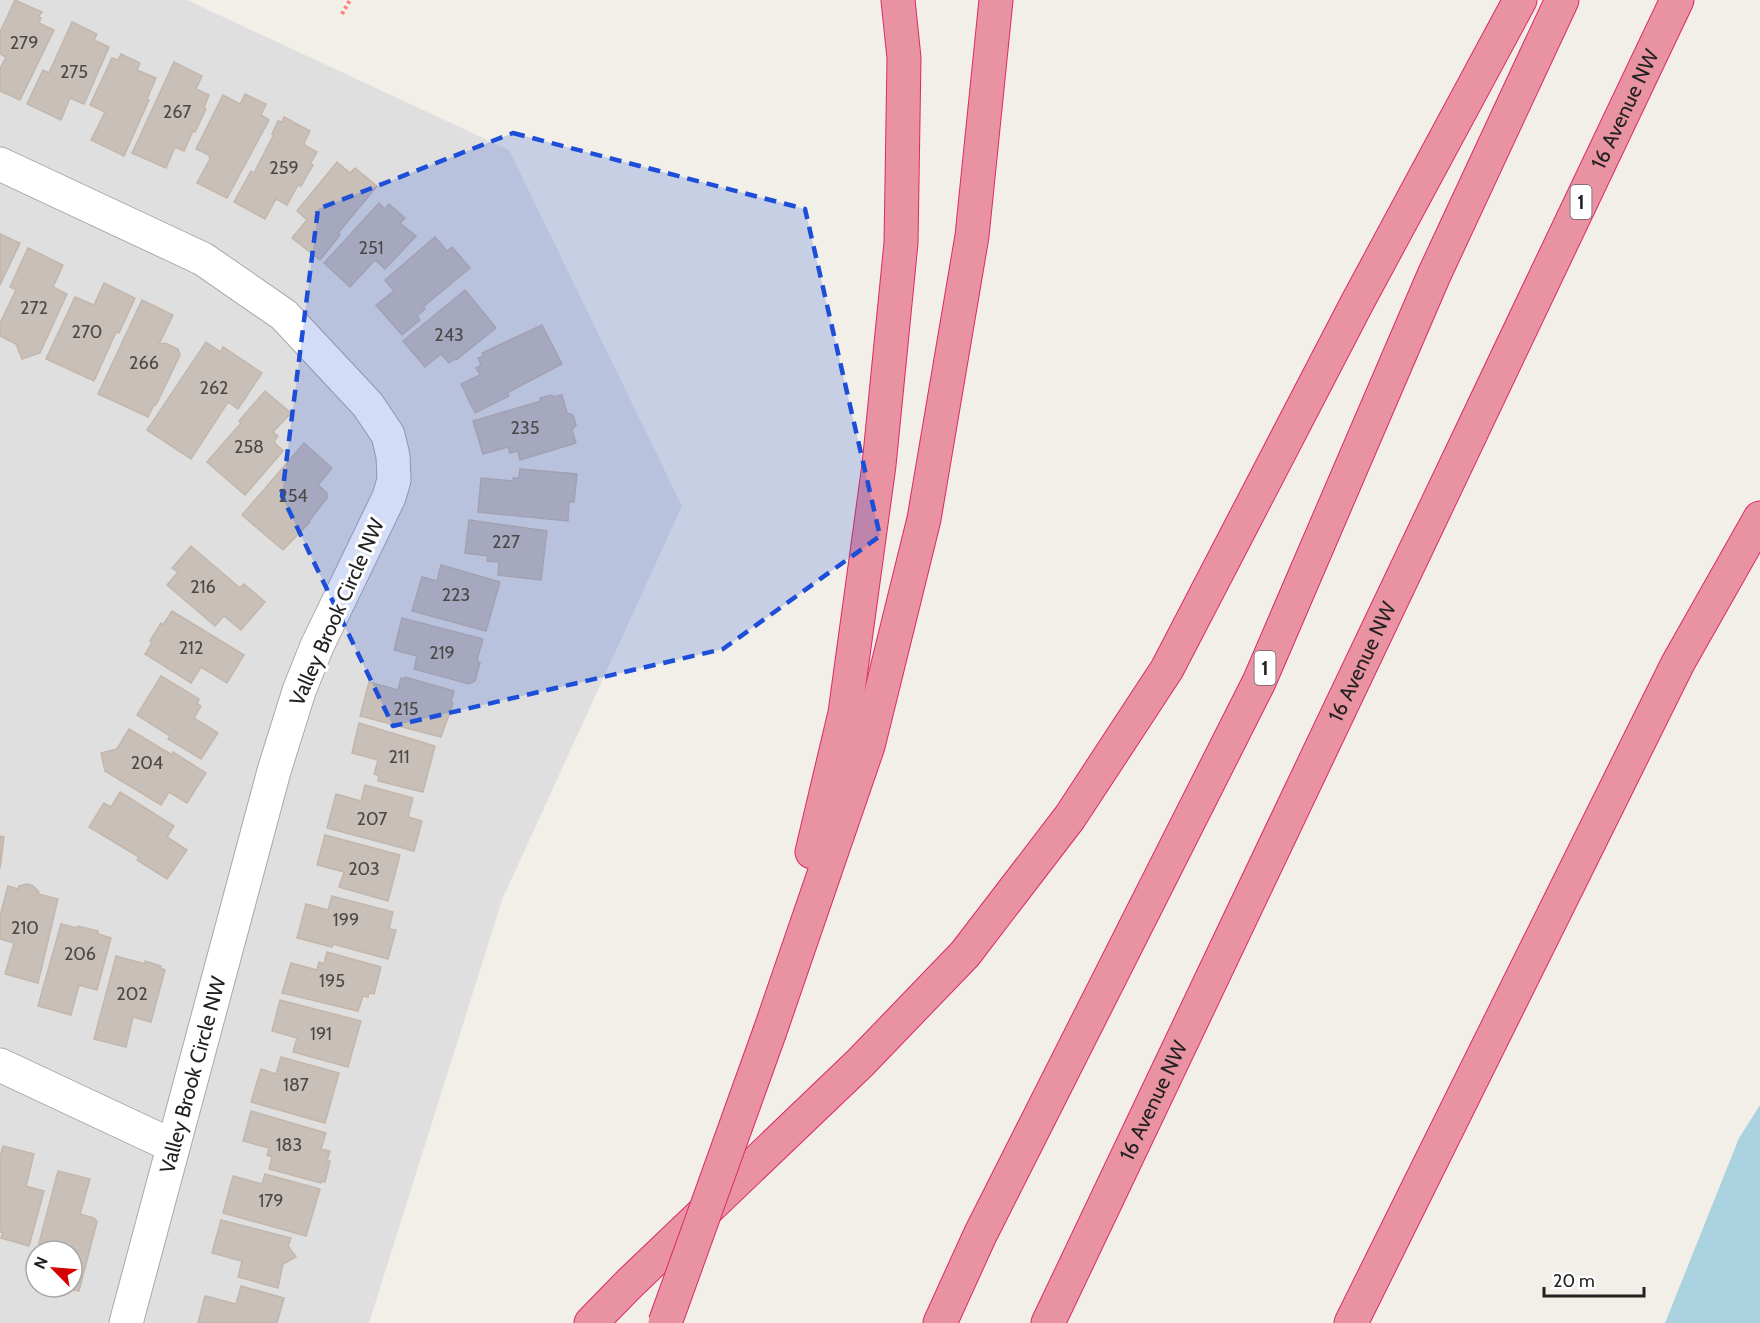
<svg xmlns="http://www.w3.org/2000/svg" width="1760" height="1323" viewBox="0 0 1760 1323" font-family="Cabin,sans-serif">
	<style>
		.residential { fill: #e0dfdf; fill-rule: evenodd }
		.water { fill: #aad3df }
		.building { fill: #c7bfb8; stroke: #c4b6ab; stroke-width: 1.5 }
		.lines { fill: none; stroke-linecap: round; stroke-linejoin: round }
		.minor-casing { stroke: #a9a9a9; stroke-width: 35 }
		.motorway-casing { stroke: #dc2a67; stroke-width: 35 }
		.path { stroke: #fa8072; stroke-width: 4; stroke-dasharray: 3 3; stroke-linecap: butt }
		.minor { stroke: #fff; stroke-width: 33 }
		.motorway { stroke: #e892a2; stroke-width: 33 }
		.motorway-bridge-casing { stroke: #dc2a67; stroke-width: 35; stroke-linecap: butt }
		.motorway-bridge { stroke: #e892a2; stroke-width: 33 }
		.marked { fill: #1d4ed8; fill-opacity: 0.2; stroke: #1d4ed8; stroke-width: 4.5; stroke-dasharray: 12 8; stroke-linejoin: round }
		.labels { text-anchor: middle; stroke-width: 6; stroke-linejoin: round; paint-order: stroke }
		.number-label { font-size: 18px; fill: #4b4948 }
		.shield { fill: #fff; stroke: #646464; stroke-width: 1.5 }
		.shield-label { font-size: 20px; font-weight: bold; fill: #222 }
		.street-label { font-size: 21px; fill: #222; stroke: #fff }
	</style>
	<rect width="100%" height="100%" fill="#f2efe9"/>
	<path class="residential" d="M0,0H187L509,150L682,506L502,900L369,1323H0ZM36,1251H72V1287H36Z"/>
	<polygon class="water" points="1760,1105 1760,1323 1665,1323 1739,1138"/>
	<g class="building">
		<polygon points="15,0 42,12 38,17 41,18 39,23 54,30 20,100 0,91 0,69 6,57 0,54 0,32"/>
		<polygon points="72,22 97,34 94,40 109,47 84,104 70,98 61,120 27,104 43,70 49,73"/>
		<polygon points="121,54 140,63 137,70 156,78 147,99 149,100 124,156 91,140 105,112 90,105 112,58 118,60"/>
		<polygon points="174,62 202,76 196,89 209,95 204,108 206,109 195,132 193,131 184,151 175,147 166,168 132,153"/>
		<polygon points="245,94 266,104 261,115 269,120 227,198 197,183 210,159 209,155 196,149 223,95 240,104"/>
		<polygon points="284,117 310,131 304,143 306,146 317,152 310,164 313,165 301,186 298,185 287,205 276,199 265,219 234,202 251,171 254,173 274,134 272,134 278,121 282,122"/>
		<polygon points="337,162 350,173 355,168 377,186 338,233 340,235 320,260 292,238 307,220 297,211"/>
		<polygon points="379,203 385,209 389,204 405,218 400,223 416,236 385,269 375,260 350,287 324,263"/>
		<polygon points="0,234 20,243 0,285"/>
		<polygon points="435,237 447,251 452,247 470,268 423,307 425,309 417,316 420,320 402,335 376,305 394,291 385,280"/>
		<polygon points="28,248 63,265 53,287 67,294 40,353 22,359 16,344 0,336 0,323 16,290 10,287"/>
		<polygon points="104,283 135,298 119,333 116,332 94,381 46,359 75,297 94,305"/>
		<polygon points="465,290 496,328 456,360 455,359 449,363 441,354 425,367 403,341"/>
		<polygon points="142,300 173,315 159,344 165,343 178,349 180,355 156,405 154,405 148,417 98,394"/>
		<polygon points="542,325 562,364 507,393 509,396 475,413 461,384 480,375 476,368 481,365 478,358 484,356 482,353"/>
		<polygon points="206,342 221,352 223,347 262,373 238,409 228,402 191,459 147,430"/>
		<polygon points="265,391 291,413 273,432 278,436 274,442 283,451 245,495 207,462 241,423 239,421"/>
		<polygon points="552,395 553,397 562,395 567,413 573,415 576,425 572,430 576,443 520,460 518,451 510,453 508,447 483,454 473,421 541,401 540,398"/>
		<polygon points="304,443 332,468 318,485 327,493 327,498 309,521 310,522 283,550 242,515"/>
		<polygon points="520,469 577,474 574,502 569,502 568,521 478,512 481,478 513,481 513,478 519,478"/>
		<polygon points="469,520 547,531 541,580 498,575 499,562 487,561 488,556 465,553"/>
		<polygon points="191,546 240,588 244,584 265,602 241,630 224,616 215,626 167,585 178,572 172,568"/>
		<polygon points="441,565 500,582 486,631 412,611 422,577 437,581"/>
		<polygon points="172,611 244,655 227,683 201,667 191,683 145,654 152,643 150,641 161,623 163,625"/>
		<polygon points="402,618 483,639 477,660 480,663 475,681 469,684 414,669 417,656 394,650"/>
		<polygon points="161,676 199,699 197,704 201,706 194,718 218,733 201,759 168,739 170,736 137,715"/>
		<polygon points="405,677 454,691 451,702 453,703 441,737 360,716 369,682 398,690 401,678 405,679"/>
		<polygon points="359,723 435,746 423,792 378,781 379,776 374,774 378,760 352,753"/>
		<polygon points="129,729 172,755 173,752 206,773 187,803 169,792 161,805 105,771 101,753 117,749"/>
		<polygon points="365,785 413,798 408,817 422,821 414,851 327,828 336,794 361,801"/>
		<polygon points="120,792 174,826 167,837 187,850 167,879 137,860 139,857 89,827 104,803 111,807"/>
		<polygon points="325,835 400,855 388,901 339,887 344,872 317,865"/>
		<polygon points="0,836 4,837 0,869"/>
		<polygon points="27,884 33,886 39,892 38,894 58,899 38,983 5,974 14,943 0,939 0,916 8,886 18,889 19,886"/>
		<polygon points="332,896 393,912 389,929 396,930 388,959 333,944 332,947 297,938 306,904 328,910"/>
		<polygon points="61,924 77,928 78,926 98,931 98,934 111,938 97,990 79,985 71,1015 38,1006"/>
		<polygon points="327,952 381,967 374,994 369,993 368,997 363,996 358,1011 282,993 291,963 317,970 319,962 324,964"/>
		<polygon points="116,956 145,964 145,961 161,966 160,968 165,970 151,1022 133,1017 126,1047 94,1039"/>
		<polygon points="280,1000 361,1021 348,1067 293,1052 297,1038 272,1031"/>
		<polygon points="281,1057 339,1073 325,1123 251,1102 261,1069 276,1074"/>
		<polygon points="251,1111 326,1133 321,1149 330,1151 327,1161 330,1161 325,1182 321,1181 321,1183 269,1169 272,1157 267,1155 269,1148 243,1141"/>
		<polygon points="3,1146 34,1154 26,1186 44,1191 29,1246 1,1238 3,1232 0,1232 0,1157"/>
		<polygon points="58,1171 90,1179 80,1214 94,1218 97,1222 79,1291 54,1287 72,1287 72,1251 37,1251"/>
		<polygon points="265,1174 320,1189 306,1236 223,1213 233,1176 262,1184"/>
		<polygon points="221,1220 291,1238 288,1246 296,1257 283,1264 278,1288 238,1277 242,1261 212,1253"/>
		<polygon points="36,1253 36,1280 30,1278"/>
		<polygon points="241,1286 284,1298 277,1323 198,1323 205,1296 236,1304"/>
	</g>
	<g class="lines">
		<defs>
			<g id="minor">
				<polyline points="0,164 203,259 284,315 368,405 388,435 393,456 394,480 389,497 317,646 299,691 274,771 126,1323"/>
				<polyline points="0,1065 173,1146"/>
			</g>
			<g id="motorway">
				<polyline points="812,852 845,713 879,465 901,243 904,58 898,0"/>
				<polyline points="770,1031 868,746 924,519 972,236 996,0"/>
				<polyline points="591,1323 629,1284 860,1063 965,954 1070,817 1167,669 1357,303 1520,0"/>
				<polyline points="940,1323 980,1235 1259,682 1434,275 1562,0"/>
				<path id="s1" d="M1048,1323L1677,0"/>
				<polyline points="1351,1323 1678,663 1760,518"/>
			</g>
		</defs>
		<use href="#minor" class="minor-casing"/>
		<use href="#motorway" class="motorway-casing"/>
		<polyline class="path" points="342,14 350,0"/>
		<use href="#minor" class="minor"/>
		<use href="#motorway" class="motorway"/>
		<defs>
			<polyline id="motorway-bridge" points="665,1323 770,1031"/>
		</defs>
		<use href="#motorway-bridge" class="motorway-bridge-casing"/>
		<use href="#motorway-bridge" class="motorway-bridge"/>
	</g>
	<path class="marked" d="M513,133L805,209L880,536L723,649L393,726L282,496L318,209Z"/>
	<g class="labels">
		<g class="number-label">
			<text x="24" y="49">279</text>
			<text x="74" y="78">275</text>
			<text x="177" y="118">267</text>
			<text x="284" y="174">259</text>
			<text x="371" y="254">251</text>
			<text x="34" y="314">272</text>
			<text x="87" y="338">270</text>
			<text x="449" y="341">243</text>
			<text x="144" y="369">266</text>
			<text x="214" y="394">262</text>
			<text x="525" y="434">235</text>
			<text x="249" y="453">258</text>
			<text x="293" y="502">254</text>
			<text x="506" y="548">227</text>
			<text x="203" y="593">216</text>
			<text x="456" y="601">223</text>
			<text x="191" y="654">212</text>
			<text x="442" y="659">219</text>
			<text x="406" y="715">215</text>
			<text x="399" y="763">211</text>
			<text x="147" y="769">204</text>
			<text x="372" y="825">207</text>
			<text x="364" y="875">203</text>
			<text x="346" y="926">199</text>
			<text x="25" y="934">210</text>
			<text x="80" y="960">206</text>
			<text x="332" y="987">195</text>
			<text x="132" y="1000">202</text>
			<text x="321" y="1040">191</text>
			<text x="296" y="1091">187</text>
			<text x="289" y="1151">183</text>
			<text x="271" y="1207">179</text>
		</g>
		<g class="shield">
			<rect x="1570.5" y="185" width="21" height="34" rx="4.5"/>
			<rect x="1254.5" y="651" width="21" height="34" rx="4.5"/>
		</g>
		<g class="shield-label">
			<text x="1581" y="209">1</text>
			<text x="1265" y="675">1</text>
		</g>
		<g class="street-label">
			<text dy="7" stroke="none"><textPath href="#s1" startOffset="1344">16 Avenue NW</textPath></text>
			<text transform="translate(337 612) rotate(-66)" y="7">Valley Brook Circle NW</text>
			<text dy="7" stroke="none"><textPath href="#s1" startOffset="732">16 Avenue NW</textPath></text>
			<text transform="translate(193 1075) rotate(-75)" y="7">Valley Brook Circle NW</text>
			<text dy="7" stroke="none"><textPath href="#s1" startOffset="246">16 Avenue NW</textPath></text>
		</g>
	</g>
	<g transform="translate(54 1269) rotate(295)"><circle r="28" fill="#ffffff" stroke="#a7a7a7" stroke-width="1.5"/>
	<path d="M0-4.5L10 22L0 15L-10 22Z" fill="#d40000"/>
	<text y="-9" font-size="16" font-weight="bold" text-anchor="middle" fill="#222222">N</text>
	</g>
	<path d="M1544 1287v9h100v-9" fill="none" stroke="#222222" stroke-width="3"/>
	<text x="1553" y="1287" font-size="18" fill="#222222" stroke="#ffffff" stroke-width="4.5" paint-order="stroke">20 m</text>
</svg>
